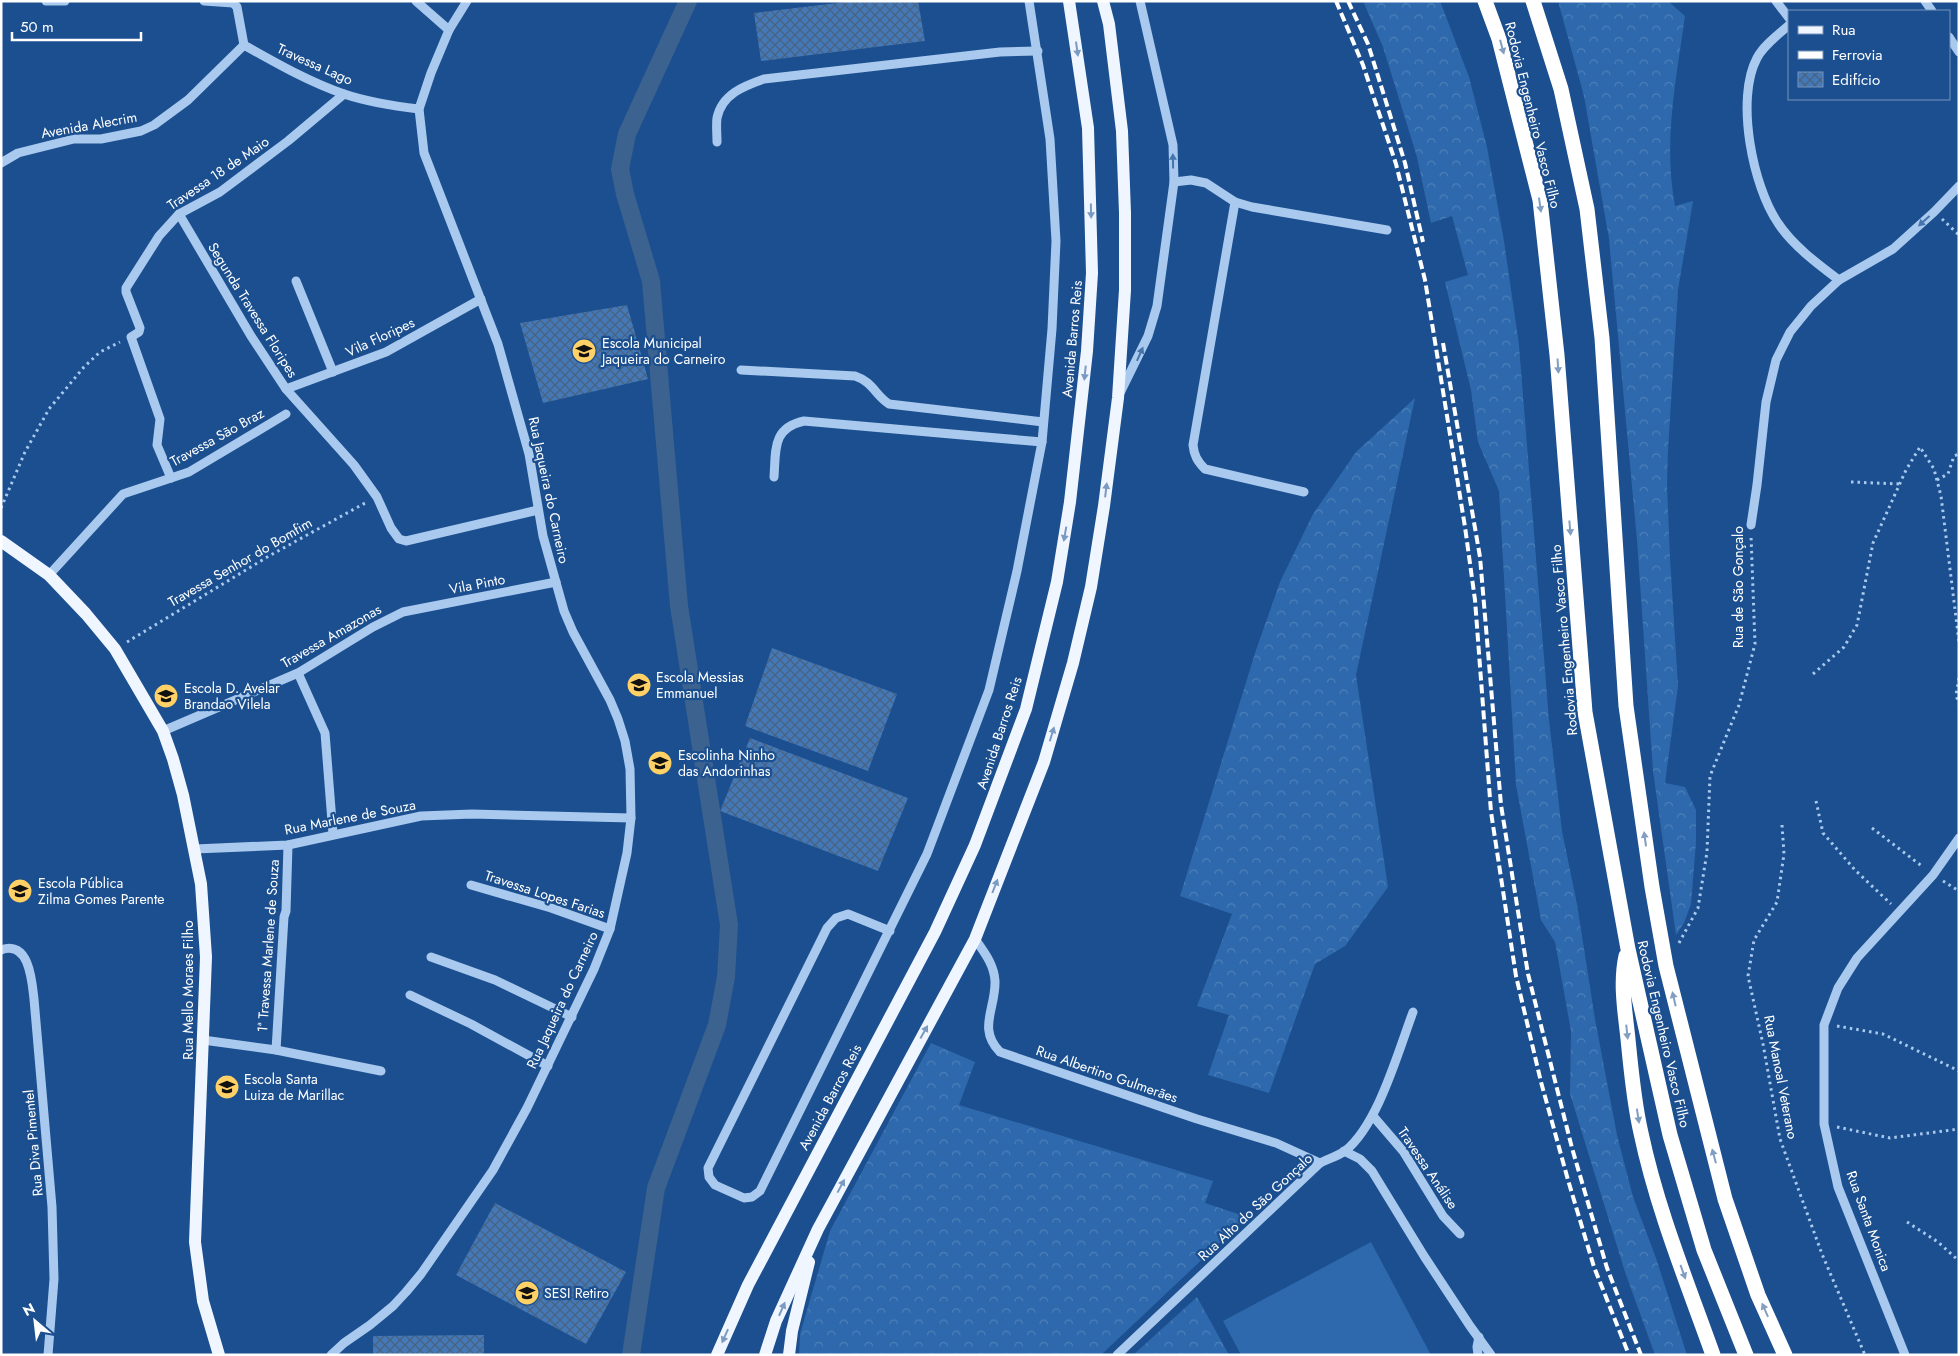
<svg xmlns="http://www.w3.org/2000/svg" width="1960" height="1356" viewBox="0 0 1960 1356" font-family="Jost,sans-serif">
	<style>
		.forest { fill: url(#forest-crowns) }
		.garden { fill: #2e69ad }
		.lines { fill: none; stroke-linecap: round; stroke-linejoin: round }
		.canal { stroke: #3c6290; stroke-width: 18 }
		.building { fill: url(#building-cross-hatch) }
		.path { stroke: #a9c9ee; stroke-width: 3; stroke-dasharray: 2.5 4; stroke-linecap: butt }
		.minor { stroke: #a9c9ee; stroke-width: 9 }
		.major { stroke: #f0f6ff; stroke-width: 12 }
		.highway { stroke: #fff; stroke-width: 15 }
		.rail { stroke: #fff; stroke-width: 4; stroke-dasharray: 9 4; stroke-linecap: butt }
		.oneway { fill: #829ec1 }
		.oneway2 { fill: #7b9ac1 }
		.oneway3 { fill: #4674ac }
		.labels { text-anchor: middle; stroke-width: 4.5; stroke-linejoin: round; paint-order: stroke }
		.street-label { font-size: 14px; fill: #fff; stroke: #1b4f8f }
		.poi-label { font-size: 14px; fill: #fff; stroke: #1b4f8f; text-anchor: start }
	</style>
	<defs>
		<pattern id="forest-crowns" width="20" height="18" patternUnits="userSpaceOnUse" patternTransform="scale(1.25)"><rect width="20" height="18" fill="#2e69ad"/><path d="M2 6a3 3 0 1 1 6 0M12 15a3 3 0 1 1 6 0" fill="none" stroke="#4d80b9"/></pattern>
		<pattern id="building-cross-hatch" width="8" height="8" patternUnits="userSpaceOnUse" patternTransform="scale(1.25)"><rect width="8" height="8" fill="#4478b7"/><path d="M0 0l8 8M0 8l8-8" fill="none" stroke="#486282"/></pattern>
	</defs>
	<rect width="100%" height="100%" fill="#1b4f8f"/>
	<g class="forest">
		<polygon points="1363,1 1440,1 1469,77 1487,147 1504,241 1519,345 1549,720 1562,831 1577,904 1595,1019 1617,1135 1633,1197 1656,1258 1687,1355 1655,1355 1625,1272 1570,1094 1571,1031 1555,942 1541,920 1516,785 1499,491 1478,442 1471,390 1445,282 1468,275 1452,216 1431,223 1417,157 1383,47"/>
		<path d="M1558,1H1668L1685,16C1676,81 1663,141 1675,206L1693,201L1678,290L1668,450L1667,485L1670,558L1678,686L1665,783L1685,787L1696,810V842L1691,904L1684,923L1676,935L1653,771L1637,540L1609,239L1584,96Z"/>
		<polygon points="1415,398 1356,675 1388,887 1345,946 1315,964 1269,1093 1208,1075 1229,1015 1197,1006 1232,914 1180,896 1256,650 1280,582 1313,514 1356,452"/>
		<polygon points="931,1043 975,1062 959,1105 1213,1181 1205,1203 1247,1217 1101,1355 799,1355 800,1334 830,1231"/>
		<polygon points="1197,1297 1229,1355 1133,1355"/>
	</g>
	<polygon class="garden" points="1371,1242 1431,1355 1241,1355 1223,1321"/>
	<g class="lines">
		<polyline class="canal" points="631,1355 656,1188 717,1025 726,977 729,925 679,606 651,281 625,194 620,169 627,134 688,1"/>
	</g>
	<g class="building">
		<polygon points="854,1 918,1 925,41 761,61 754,13"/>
		<polygon points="627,305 648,379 543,403 520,323"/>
		<polygon points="772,648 897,694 868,771 745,726"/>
		<polygon points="750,738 908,798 878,871 720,811"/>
		<polygon points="495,1203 626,1272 586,1344 456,1275"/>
		<polygon points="484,1335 484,1355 373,1355 373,1336"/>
	</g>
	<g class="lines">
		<g class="path">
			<polyline points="1942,219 1959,235"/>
			<polyline points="1937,480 1948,474 1954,456 1959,454"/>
			<polyline points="1851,482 1900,484"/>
			<polyline points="1,508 25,452 49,409 84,367 100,352 120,342"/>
			<polyline points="127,642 269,556 367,502"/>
			<polyline points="1813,674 1844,647 1857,625 1873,543 1906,470 1920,447 1934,469 1941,496 1959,642"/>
			<polyline points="1959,678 1956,695 1959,704"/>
			<polyline points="1816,801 1823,833 1855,870 1891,904"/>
			<polyline points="1782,825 1784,854 1777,902 1754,940 1748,976 1763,1044 1780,1139 1822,1254 1865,1355"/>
			<polyline points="1872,828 1923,867"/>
			<polyline points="1943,881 1959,891"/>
			<polyline points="1679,943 1698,908 1707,852 1710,776 1739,705 1755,644 1751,535"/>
			<polyline points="1837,1026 1883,1034 1959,1071"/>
			<polyline points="1837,1127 1890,1138 1959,1129"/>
			<polyline points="1907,1222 1938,1242 1959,1261"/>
		</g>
		<g class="minor">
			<polyline points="46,1 65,1"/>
			<path d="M204,1L233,3L237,7L244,45C276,63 309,82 344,94C368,102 393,106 419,109"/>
			<polyline points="416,1 449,30"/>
			<polyline points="1776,1 1789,18"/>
			<polyline points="1925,1 1932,11"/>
			<path d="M1789,25C1778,35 1764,45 1757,58C1735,99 1753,187 1778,223C1792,245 1819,265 1839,280"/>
			<polyline points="1949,37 1959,52"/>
			<path d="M717,142C717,134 716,125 717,118C722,94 744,86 764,79L1000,52L1038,51"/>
			<polyline points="1,163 18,153 74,139 101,139 141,131 154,125 188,100 244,45"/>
			<polyline points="1174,182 1191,180 1206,183 1235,202 1252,207 1387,230"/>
			<path d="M1235,202L1193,445C1194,455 1197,461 1205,469L1304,492"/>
			<polyline points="179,214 251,336 286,389 354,465 377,497 391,528 399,539 406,541 538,510"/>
			<polyline points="296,281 333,372"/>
			<path d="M741,370L855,376C873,382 875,395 889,404L1043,422"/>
			<polyline points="286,389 386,352 481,299"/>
			<polyline points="1120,393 1148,336 1157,306 1174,182 1173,145 1140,1"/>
			<path d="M774,477C776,450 772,428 804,421L1042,442"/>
			<polyline points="171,478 157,445 160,419 131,337 139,332 140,328 126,292 126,288 159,236 179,214 220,192 288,141 344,94"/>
			<polyline points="1751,525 1757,485 1766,402 1776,360 1790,332 1811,306 1839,280 1893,249 1934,212 1959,186"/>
			<polyline points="49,575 123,494 189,472 286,414"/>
			<polyline points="298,673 325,733 333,834"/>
			<polyline points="163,731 298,673 373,627 403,612 556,582"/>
			<polyline points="195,849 288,845 421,816 472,814 631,818"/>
			<polyline points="471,885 551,908 610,929"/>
			<polyline points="890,931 848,914 836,918 827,928 708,1168 709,1177 715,1185 744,1198 752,1197 760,1191 927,854 989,690 1017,571 1042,442 1052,329 1056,241 1050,139 1029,1"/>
			<path d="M975,939C984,952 994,964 995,981C996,1008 977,1029 1000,1052L1197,1119L1276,1143L1320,1163"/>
			<path d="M1,950C29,939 32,981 34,999L52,1207L54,1279L48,1355"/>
			<polyline points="431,957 495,980 572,1017"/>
			<polyline points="410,995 471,1024 548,1066"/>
			<polyline points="203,1040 276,1050 381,1071"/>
			<polyline points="276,1050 284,917 286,911 288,845"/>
			<polyline points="1373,1116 1403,1151 1443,1216 1460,1234"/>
			<polyline points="1344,1151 1360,1159 1372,1171 1424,1256 1470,1326 1491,1355"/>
			<polyline points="331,1355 344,1343 370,1325 393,1306 406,1292 421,1274 493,1170 527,1108 594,969 610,929 627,853 631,818 630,769 625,741 618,719 610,700 573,632 564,611 543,536 529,454 498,344 424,153 419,109 431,73 449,30 467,1"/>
			<path d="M1117,1355L1320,1163C1328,1159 1338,1156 1345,1151C1378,1125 1398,1052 1413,1012"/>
			<polyline points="1478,1355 1477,1347 1479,1337"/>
			<polyline points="1905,1355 1838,1187 1824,1124 1824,1025 1838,988 1857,958 1933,875 1959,838"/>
		</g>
		<g class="major">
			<polyline points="1,541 49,575 86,614 115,649 163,731 173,759 183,795 201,884 206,957 195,1242 203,1301 219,1355"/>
			<polyline points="717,1355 748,1285 935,932 975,845 1026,709 1057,582 1070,502 1087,351 1092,273 1088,128 1069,1"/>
			<polyline points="765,1355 776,1321 818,1229 975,939 1044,762 1073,663 1091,587 1104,506 1118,398 1125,290 1125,213 1122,131 1109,24 1103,1"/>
			<polyline points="789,1355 792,1331 809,1262"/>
		</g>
		<g class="highway">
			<polyline points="1485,1 1499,39 1540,200 1557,355 1585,712 1628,949 1670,1135 1704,1250 1746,1355"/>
			<polyline points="1533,1 1561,89 1587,209 1602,338 1626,706 1652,887 1666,966 1725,1199 1758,1295 1785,1355"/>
			<path d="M1626,956C1620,983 1625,1011 1628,1039C1631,1070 1634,1103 1641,1133C1657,1209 1687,1282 1713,1355"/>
		</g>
		<g class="rail">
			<polyline points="1336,1 1363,65 1396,164 1425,280 1465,527 1475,600 1491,812 1516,976 1541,1082 1568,1180 1594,1267 1629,1355"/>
			<polyline points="1348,1 1368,44 1405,163 1423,242"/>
			<polyline points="1443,343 1480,557 1501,805 1528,974 1572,1148 1607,1268 1641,1355"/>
		</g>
	</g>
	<defs><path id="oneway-solid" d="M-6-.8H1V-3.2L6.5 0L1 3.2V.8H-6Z" transform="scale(1.25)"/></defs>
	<g class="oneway">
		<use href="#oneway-solid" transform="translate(1502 47) rotate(75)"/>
		<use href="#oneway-solid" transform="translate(1540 205) rotate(82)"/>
		<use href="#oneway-solid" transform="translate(1558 366) rotate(86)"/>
		<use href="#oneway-solid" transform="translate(1570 528) rotate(85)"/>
		<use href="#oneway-solid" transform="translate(1645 839) rotate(-98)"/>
		<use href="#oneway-solid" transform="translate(1674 999) rotate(-103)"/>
		<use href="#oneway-solid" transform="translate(1627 1032) rotate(84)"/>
		<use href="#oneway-solid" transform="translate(1638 1116) rotate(81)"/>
		<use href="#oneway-solid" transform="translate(1714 1156) rotate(-105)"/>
		<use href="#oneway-solid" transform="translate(1683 1272) rotate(70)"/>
		<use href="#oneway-solid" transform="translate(1765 1310) rotate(-114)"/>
	</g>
	<g class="oneway2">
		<use href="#oneway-solid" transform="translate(1077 49) rotate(82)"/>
		<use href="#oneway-solid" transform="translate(1091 211) rotate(89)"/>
		<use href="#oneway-solid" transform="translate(1085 373) rotate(96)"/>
		<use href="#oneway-solid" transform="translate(1106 490) rotate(-83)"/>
		<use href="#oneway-solid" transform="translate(1065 534) rotate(100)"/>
		<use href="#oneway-solid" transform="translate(1052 734) rotate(-73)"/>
		<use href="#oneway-solid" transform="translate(995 886) rotate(-69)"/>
		<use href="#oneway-solid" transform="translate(924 1032) rotate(-61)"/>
		<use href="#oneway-solid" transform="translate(841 1186) rotate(-62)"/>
		<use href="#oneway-solid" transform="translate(782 1309) rotate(-66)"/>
		<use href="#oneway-solid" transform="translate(725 1336) rotate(114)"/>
	</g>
	<g class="oneway3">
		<use href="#oneway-solid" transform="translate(1173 161) rotate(-91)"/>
		<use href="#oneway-solid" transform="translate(1924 221) rotate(138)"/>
		<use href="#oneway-solid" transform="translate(1140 354) rotate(-66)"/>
	</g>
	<defs>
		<symbol id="school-disc" viewBox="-11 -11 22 22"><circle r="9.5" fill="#ffd166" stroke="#1b4f8f"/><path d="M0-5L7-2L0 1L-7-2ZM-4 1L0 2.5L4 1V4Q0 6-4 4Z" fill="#111"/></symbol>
	</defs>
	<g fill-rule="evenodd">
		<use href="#school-disc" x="570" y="337" width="28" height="28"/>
		<use href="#school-disc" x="625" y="671" width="28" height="28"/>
		<use href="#school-disc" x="152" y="682" width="28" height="28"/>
		<use href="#school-disc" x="646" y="749" width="28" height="28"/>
		<use href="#school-disc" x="6" y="877" width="28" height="28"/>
		<use href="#school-disc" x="213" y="1073" width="28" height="28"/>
		<use href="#school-disc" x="513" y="1279" width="28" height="28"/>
	</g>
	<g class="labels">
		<g class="street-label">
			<text transform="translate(315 64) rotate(24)" y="5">Travessa Lago</text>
			<text transform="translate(1533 115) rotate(76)" y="5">Rodovia Engenheiro Vasco Filho</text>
			<text transform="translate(89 125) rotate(-10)" y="5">Avenida Alecrim</text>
			<text transform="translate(218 173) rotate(-34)" y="5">Travessa 18 de Maio</text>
			<text transform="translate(253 310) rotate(58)" y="5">Segunda Travessa Floripes</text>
			<text transform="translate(380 337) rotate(-25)" y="5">Vila Floripes</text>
			<text transform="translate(1072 339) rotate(-85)" y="5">Avenida Barros Reis</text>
			<text transform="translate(217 437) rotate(-29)" y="5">Travessa São Braz</text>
			<text transform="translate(549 490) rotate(78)" y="5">Rua Jaqueira do Carneiro</text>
			<text transform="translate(240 562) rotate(-30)" y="5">Travessa Senhor do Bomfim</text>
			<text transform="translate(477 584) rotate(-11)" y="5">Vila Pinto</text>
			<text transform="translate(1738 587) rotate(-90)" y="5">Rua de São Gonçalo</text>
			<text transform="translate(331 636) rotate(-30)" y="5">Travessa Amazonas</text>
			<text transform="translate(1564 640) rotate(-95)" y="5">Rodovia Engenheiro Vasco Filho</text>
			<text transform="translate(999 733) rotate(-72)" y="5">Avenida Barros Reis</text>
			<text transform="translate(350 817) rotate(-11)" y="5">Rua Marlene de Souza</text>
			<text transform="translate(545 894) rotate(18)" y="5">Travessa Lopes Farias</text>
			<text transform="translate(268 946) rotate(-86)" y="5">1ª Travessa Marlene de Souza</text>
			<text transform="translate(188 990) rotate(-90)" y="5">Rua Mello Moraes Filho</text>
			<text transform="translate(562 1000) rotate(-65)" y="5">Rua Jaqueira do Carneiro</text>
			<text transform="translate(1664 1034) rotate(77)" y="5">Rodovia Engenheiro Vasco Filho</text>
			<text transform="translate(1107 1074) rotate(19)" y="5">Rua Albertino Gulmerães</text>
			<text transform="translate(1781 1077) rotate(79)" y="5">Rua Manoal Veterano</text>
			<text transform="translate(830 1097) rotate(-62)" y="5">Avenida Barros Reis</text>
			<text transform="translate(33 1143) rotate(-95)" y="5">Rua Diva Pimentel</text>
			<text transform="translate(1428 1168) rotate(56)" y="5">Travessa Análise</text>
			<text transform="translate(1255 1207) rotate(-43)" y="5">Rua Alto do São Gonçalo</text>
			<text transform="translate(1869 1221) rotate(70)" y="5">Rua Santa Monica</text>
		</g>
		<g class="poi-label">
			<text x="602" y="348">Escola Municipal<tspan x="602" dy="16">Jaqueira do Carneiro</tspan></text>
			<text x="656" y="682">Escola Messias<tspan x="656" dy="16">Emmanuel</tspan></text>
			<text x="184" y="693">Escola D. Avelar<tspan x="184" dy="16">Brandao Vilela</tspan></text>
			<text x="678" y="760">Escolinha Ninho<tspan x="678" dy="16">das Andorinhas</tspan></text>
			<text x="38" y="888">Escola Pública<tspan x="38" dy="16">Zilma Gomes Parente</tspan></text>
			<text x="244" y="1084">Escola Santa<tspan x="244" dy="16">Luiza de Marillac</tspan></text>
			<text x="544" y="1298">SESI Retiro</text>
		</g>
	</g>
	<rect width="1960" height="1356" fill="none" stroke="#ffffff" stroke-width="5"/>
	<rect x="1788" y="10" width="162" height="90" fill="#1b4f8f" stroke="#7695bc"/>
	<rect x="1798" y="26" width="25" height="8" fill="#f0f6ff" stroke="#7695bc"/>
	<text x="1832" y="35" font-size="15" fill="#ffffff">Rua</text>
	<rect x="1798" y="51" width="25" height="8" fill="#ffffff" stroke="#7695bc"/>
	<text x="1832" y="60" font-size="15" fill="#ffffff">Ferrovia</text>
	<rect x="1798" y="72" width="25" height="15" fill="url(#building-cross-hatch)" stroke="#7695bc"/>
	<text x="1832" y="85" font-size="15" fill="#ffffff">Edifício</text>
	<g transform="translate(35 1321) rotate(332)" stroke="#1b4f8f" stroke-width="4" paint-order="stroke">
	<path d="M0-4L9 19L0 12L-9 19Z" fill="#ffffff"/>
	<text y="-8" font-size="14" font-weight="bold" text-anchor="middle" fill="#ffffff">N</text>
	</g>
	<path d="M12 32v8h129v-8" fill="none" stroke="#ffffff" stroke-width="2.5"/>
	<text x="20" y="32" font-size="15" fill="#ffffff" stroke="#1b4f8f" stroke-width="4" paint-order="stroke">50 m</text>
</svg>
